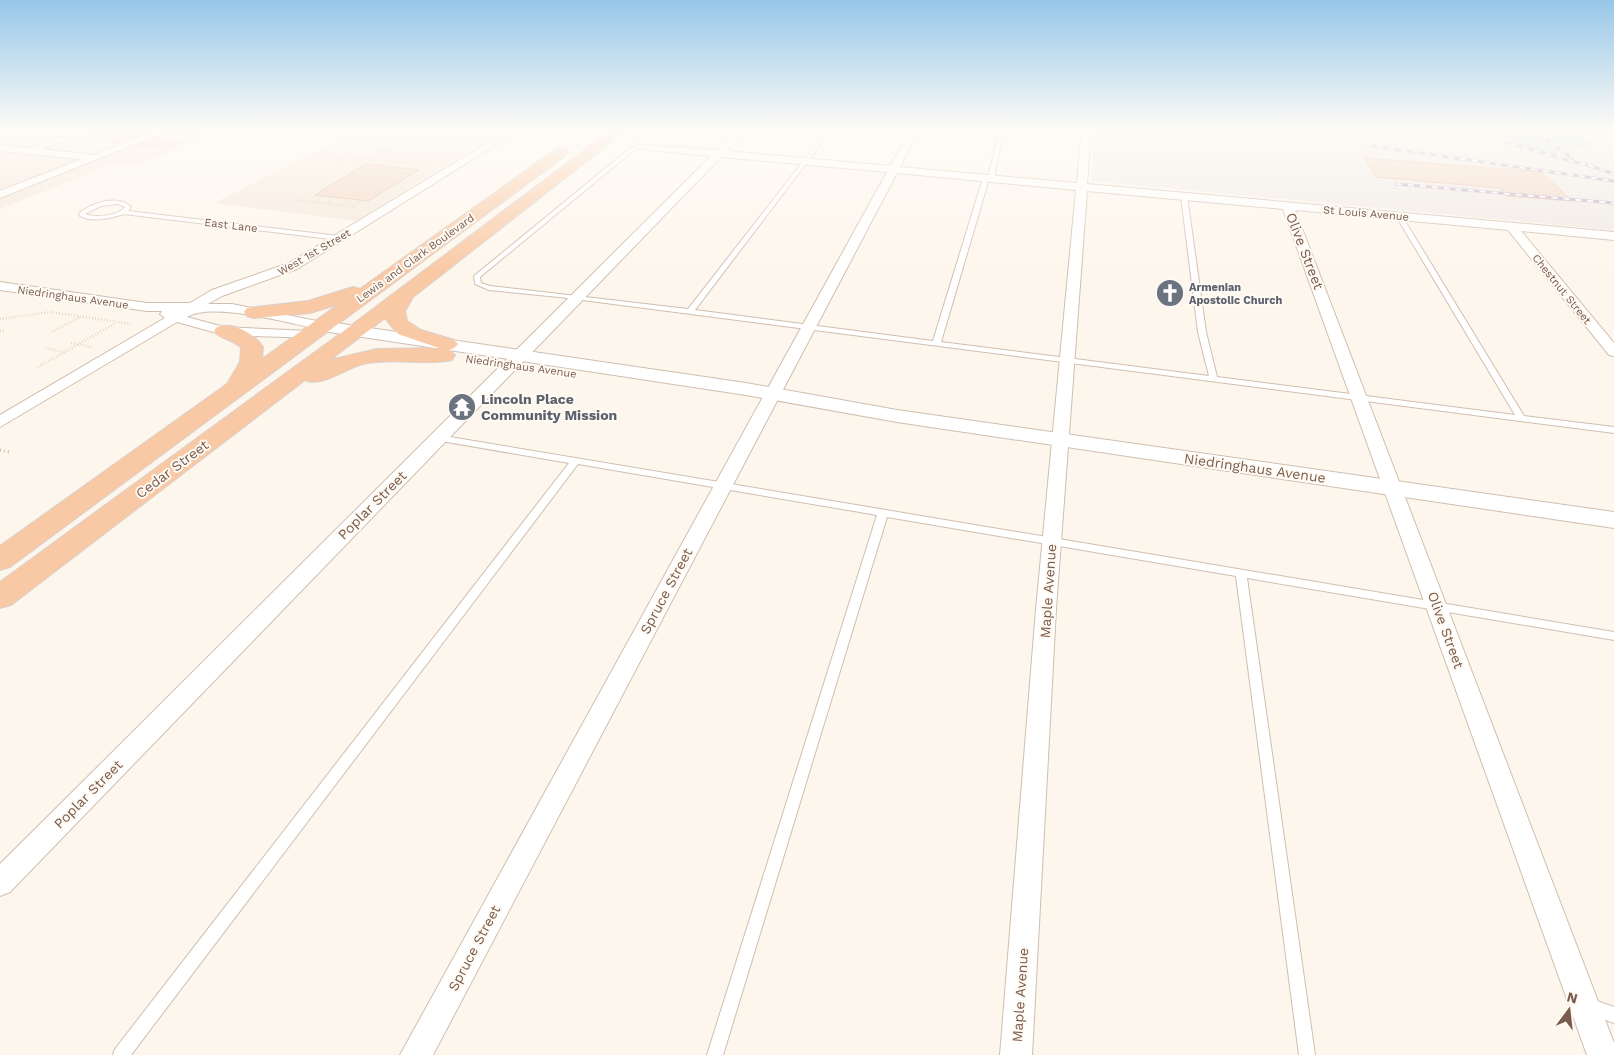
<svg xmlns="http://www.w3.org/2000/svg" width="1614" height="1055" viewBox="0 0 1614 1055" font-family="'Work Sans',sans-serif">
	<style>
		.residential { fill: #f5e8da }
		.industrial { fill: #efe9e4 }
		.water { fill: #bfe3e8; stroke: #a5d3da }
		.building { fill: #f3d5c3; stroke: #e6bba3 }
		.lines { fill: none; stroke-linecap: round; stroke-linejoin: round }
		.service-casing { stroke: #d1beb0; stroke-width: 2 }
		.minor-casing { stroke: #d1beb0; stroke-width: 2 }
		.tertiary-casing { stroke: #d1beb0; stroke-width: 2 }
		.trunk-casing { stroke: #dad1cd; stroke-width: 2 }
		.path-far2 { stroke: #d9b8a5; stroke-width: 2; stroke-dasharray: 0.5 2; stroke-linecap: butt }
		.path-far1 { stroke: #d9b8a5; stroke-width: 2.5; stroke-dasharray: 0.5 2.5; stroke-linecap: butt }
		.path { stroke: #d9b8a5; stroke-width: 3; stroke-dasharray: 1 3; stroke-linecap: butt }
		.service { fill: #fff; fill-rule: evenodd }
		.minor { fill: #fff; fill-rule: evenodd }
		.tertiary { fill: #fff; fill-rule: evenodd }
		.trunk { fill: #f9c8a4; fill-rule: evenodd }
		.rail-casing { stroke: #b9a8c9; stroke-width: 3 }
		.rail { stroke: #fffaf3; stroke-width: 2; stroke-dasharray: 6; stroke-linecap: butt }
		.labels { text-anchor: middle; stroke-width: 4; stroke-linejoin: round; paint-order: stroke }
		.far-street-label { font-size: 11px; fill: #7a5c4d; stroke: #fffaf3 }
		.far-worship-label { font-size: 11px; font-weight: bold; fill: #5b616d; stroke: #fffaf3; text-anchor: start }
		.street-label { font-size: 14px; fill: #7a5c4d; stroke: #fffaf3 }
		.worship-label { font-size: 14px; font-weight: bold; fill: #5b616d; stroke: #fffaf3; text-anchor: start }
	</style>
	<rect width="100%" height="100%" fill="#fdf6ec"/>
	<g class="residential">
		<polygon points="0,128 229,128 136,166 112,164 0,209"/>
		<polygon points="363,128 506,128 356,221 214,203"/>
	</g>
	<polygon class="industrial" points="1095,128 1614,128 1614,230 1091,181"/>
	<g class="water">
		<polygon points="1501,128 1527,128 1535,135 1531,135 1540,138 1558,152 1553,154 1523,146 1504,135 1505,132 1513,131"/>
		<polygon points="1540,128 1568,128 1590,145 1588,147 1560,144"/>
	</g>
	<g class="building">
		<polygon points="99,128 139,128 154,129 119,143 91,140 92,132"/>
		<polygon points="172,131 200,134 167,148 137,145"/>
		<polygon points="1364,158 1541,172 1572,201 1507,196 1499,188 1376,177"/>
		<polygon points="365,164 419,170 368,201 315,195"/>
	</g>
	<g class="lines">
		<defs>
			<g id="service">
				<polygon points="829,128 833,128 695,310 933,341 983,178 986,176 988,177 1000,128 1004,128 994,178 991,180 989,179 941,342 1209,376 1198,332 1181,196 1184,194 1187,196 1206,332 1217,377 1515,415 1396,216 1399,214 1402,216 1524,416 1614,427 1614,433 559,297 489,290 475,284 474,276 629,149 639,144 641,147 633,151 480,277 481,283 490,286 688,309"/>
				<path d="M105,201C115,200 124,200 131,207L128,211L339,236L342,238L339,240L124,214C111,218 93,223 80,216L79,213L90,206ZM118,204L125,207C118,216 94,218 85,214L101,206Z"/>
				<polygon points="438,435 1614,632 1614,640 1247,578 1315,1055 1299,1055 1236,576 887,517 723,1055 707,1055 877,515 578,464 131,1055 113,1055 115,1049 569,463 435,440 434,438"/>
				<polygon points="1589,998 1614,1007 1614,1023 1583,1012 1581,1006 1583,1000"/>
			</g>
			<g id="minor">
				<polygon points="84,128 97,128 42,149 94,155 163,128 175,128 0,198 0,191 82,159 0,151 0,145 30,148"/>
				<path d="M512,128H523L297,269L222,296L208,304H232L327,323L329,326L327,329L322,330C292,324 213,301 187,317L224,327L310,331L315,332L317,335L315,338L224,335L177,322L0,427V415L165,318L160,314L162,311H147L0,290V282L147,303H190L212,290L289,263Z"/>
				<polygon points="739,128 749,128 727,151 890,166 912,128 920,128 900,167 1077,183 1082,128 1091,128 1087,184 1614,232 1614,240 1521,231 1614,343 1614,356 1609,355 1508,230 1295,210 1614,1043 1614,1055 1587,1055 1283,209 1087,191 1056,609 1032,1055 1000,1055 1036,609 1076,190 897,173 433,1055 400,1055 887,172 721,157 10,892 0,896 0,864 711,156 639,149 636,148 636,144 717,150"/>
			</g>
			<polygon id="tertiary" points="322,321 746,383 897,410 1614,512 1614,528 897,422 746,395 316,330 313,326 316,322"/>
			<g id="trunk">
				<path d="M614,128H629L413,297L405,311L407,321L421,330L454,340L458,344L454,348L449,350L455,355L452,360C426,366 393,357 363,364C346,368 321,388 305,380L11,605L0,608V582L337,336ZM385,318L398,334L439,348L377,349L330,360Z"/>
				<path d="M561,148L566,149L568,152L566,155L10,567L0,570V546L227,384L240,362L241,348C234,339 220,340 214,331L217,327C235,322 253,333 263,347L262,359L339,304L310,313L254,318L247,316L244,312L247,308L308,301L353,287L360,289L556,149Z"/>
			</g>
		</defs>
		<use href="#service" class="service-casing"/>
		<use href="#minor" class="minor-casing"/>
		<use href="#tertiary" class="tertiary-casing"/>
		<use href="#trunk" class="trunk-casing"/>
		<g class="path-far2">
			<polyline points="410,130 422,131"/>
			<polyline points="4,133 20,128"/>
			<polyline points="405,133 417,134"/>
			<polyline points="396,138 408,139"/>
			<polyline points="390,141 402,142"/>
			<polyline points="380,146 392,148"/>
			<polyline points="374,150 386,151"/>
			<polyline points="322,155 428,165"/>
			<polyline points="373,158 429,128"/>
			<polyline points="336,160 344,156"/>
			<polyline points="356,163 364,158"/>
			<polyline points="366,163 374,159"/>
			<polyline points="381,165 389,160"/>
			<polyline points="296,200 357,207"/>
			<polyline points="314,202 324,197"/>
			<polyline points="326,203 334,198"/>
			<polyline points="342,205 350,200"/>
			<polyline points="352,206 360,201"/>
		</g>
		<g class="path-far1">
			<polyline points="0,319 51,312 131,324"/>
			<polyline points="0,331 4,331"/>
			<polyline points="52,332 80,317"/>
			<polyline points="71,343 92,347"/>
			<polyline points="46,348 64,352"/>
			<polyline points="38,367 116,323"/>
		</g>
		<polyline class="path" points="0,450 9,452"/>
		<use href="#service" class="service"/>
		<use href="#minor" class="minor"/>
		<use href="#tertiary" class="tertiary"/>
		<use href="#trunk" class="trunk"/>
		<defs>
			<g id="rail">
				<polyline points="1531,128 1572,158"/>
				<polyline points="1499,141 1594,167"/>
				<polyline points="1365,145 1614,181"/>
				<polyline points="1588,165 1614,174"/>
				<polyline points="1396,184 1614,203"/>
			</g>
		</defs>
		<use href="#rail" class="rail-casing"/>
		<use href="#rail" class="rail"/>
	</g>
	<linearGradient id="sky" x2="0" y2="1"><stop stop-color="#97c7e8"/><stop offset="0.47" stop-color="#fefbf6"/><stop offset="1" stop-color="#fefbf6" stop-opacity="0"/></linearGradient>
	<rect width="1614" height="275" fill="url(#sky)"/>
	<defs>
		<symbol id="church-disc" viewBox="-11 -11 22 22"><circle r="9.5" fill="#6b7280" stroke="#fffaf3"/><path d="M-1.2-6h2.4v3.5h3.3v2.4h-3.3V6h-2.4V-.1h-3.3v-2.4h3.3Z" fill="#fff"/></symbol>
		<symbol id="temple-disc" viewBox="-11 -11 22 22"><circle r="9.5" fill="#6b7280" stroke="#fffaf3"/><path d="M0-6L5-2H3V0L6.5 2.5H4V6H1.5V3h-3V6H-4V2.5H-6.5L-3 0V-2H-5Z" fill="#fff"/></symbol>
	</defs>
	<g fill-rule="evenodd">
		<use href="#church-disc" x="1154" y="277" width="32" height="32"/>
		<use href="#temple-disc" x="446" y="391" width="32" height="32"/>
	</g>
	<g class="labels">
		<g class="far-street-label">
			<text transform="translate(1366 213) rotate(5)" y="4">St Louis Avenue</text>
			<text transform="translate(231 225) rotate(7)" y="4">East Lane</text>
			<text transform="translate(314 252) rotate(-30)" y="4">West 1st Street</text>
			<text transform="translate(415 258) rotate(-36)" y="4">Lewis and Clark Boulevard</text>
			<text transform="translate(1562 289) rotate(51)" y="4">Chestnut Street</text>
			<text transform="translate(73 297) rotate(8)" y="4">Niedringhaus Avenue</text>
			<text transform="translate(521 366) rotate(8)" y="4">Niedringhaus Avenue</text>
		</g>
		<g class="far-worship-label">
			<text x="1189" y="291">Armenian<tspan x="1189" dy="13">Apostolic Church</tspan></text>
		</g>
		<g class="street-label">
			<text transform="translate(1305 251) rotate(69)" y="5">Olive Street</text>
			<text transform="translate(1255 468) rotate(8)" y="5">Niedringhaus Avenue</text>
			<text transform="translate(172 469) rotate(-37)" y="5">Cedar Street</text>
			<text transform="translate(372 505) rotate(-45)" y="5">Poplar Street</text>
			<text transform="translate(666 591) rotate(-62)" y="5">Spruce Street</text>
			<text transform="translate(1048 591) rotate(-86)" y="5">Maple Avenue</text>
			<text transform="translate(1446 630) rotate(70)" y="5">Olive Street</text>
			<text transform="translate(88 794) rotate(-45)" y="5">Poplar Street</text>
			<text transform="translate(474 948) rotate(-62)" y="5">Spruce Street</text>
			<text transform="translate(1020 995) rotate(-86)" y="5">Maple Avenue</text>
		</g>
		<g class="worship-label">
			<text x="481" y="404">Lincoln Place<tspan x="481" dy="16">Community Mission</tspan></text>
		</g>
	</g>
	<g transform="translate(1569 1010) rotate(15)" stroke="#fffaf3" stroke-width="4" paint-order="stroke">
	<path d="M0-4L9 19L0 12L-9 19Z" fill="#7a5c4d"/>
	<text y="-8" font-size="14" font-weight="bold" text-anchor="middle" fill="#7a5c4d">N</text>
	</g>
</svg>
